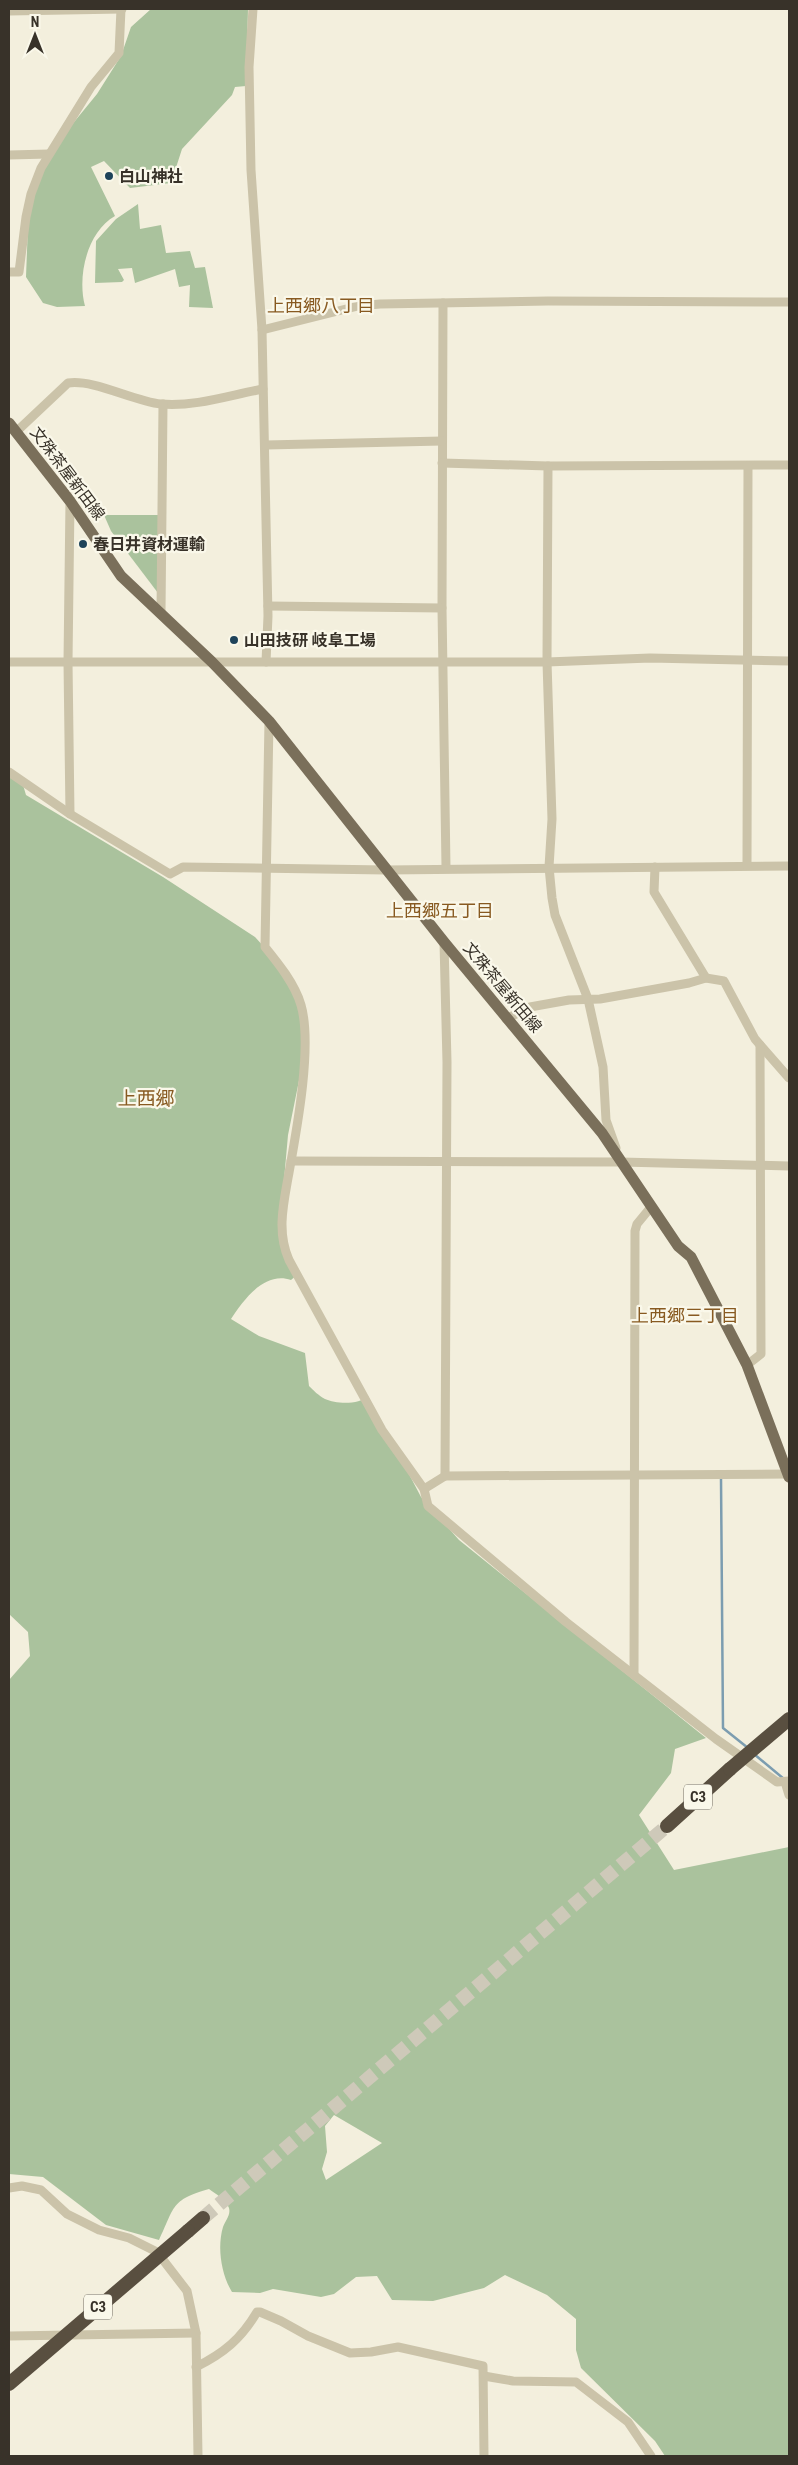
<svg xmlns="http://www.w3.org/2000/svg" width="798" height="2465" viewBox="0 0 798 2465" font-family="'Roboto Condensed','Noto Sans JP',sans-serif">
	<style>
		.green { fill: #aac29d; fill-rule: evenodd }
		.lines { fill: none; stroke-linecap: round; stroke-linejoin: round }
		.stream { stroke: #7c9db0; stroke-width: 2.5 }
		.highway-tunnel { stroke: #cec9b9; stroke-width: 14; stroke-dasharray: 14 7; stroke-linecap: butt }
		.minor { stroke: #cbc3a9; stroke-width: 9 }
		.major { stroke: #7a6f5a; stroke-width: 11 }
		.highway { stroke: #594f40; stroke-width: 14 }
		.highway-bridge { stroke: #594f40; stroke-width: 14 }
		.poi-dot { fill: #1e435a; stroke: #faf8ea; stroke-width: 2 }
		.labels { text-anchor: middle; stroke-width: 4.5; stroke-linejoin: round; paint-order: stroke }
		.shield { fill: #faf8ea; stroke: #726d63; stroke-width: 1 }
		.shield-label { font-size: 15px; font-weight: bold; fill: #383229 }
		.poi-label { font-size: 16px; font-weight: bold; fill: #383229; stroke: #faf8ea; text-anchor: start }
		.street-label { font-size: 16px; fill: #383229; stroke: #faf8ea }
		.neighbourhood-label { font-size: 18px; fill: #885a21; stroke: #faf8ea }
		.quarter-label { font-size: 19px; fill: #885a21; stroke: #faf8ea }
	</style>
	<rect width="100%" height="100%" fill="#f3efdd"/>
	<g class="green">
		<path d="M151,9H248L246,86L235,87L232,95L182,149L171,183L130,188L104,161L91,167L115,216C87,232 77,276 85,306L57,307L43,303L26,277L28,225L35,191L45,167L61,138L97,94L121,56L131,27Z"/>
		<polygon points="138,204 140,229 161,225 166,253 190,251 195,268 205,267 213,308 189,307 190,285 179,287 175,269 135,283 132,268 118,269 124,280 122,282 95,283 96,241 116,219"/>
		<polygon points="104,515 159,515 158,593 111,531"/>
		<path d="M9,775L23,785L26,795L163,877L255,937L286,971L308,1036L288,1135L280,1225L298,1274L291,1280C265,1271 244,1299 231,1319L259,1336L305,1353L309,1386C313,1390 319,1396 325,1399C336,1404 359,1405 368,1396L421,1497L459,1540L706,1738L675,1749L671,1773L639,1815L674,1870L789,1847V2456H665L655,2441L581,2368L576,2350V2319L547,2295L505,2275L484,2288L433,2301L392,2300L377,2276L356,2277L334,2294L321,2297L273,2289L260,2293L232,2292C221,2274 217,2247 223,2227C225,2221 231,2215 229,2208C226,2200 216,2194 209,2189C170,2200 175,2207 159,2240L106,2225L43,2177L9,2174V1680L30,1656L28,1632L9,1614ZM334,2115L382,2143L326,2180L322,2169L327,2152L325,2126Z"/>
	</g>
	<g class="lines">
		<g class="stream">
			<polyline points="721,1478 723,1728 748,1748"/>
			<polyline points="754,1754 784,1779"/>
		</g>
		<polyline class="highway-tunnel" points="203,2218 667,1826"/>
		<g class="minor">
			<polyline points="253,9 249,67 251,170 262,330 268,616 266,662"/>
			<polyline points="9,11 122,9"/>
			<polyline points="9,155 49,154"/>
			<polyline points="9,272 19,272 26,217 31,194 41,168 91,87 119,53 121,9"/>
			<polyline points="443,303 442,608 446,867"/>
			<polyline points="262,330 358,306 380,304 548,301 789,302"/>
			<path d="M16,432L68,383C94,379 133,401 161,404C195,407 230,395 263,389"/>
			<polyline points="266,445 442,441"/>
			<polyline points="442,463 548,466 789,465"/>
			<polyline points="548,466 547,662 552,819 549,867 552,898 555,915 588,999 603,1067 606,1120 616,1148"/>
			<polyline points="70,501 68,662 70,814"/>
			<polyline points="268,606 442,608"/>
			<polyline points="161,613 163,404"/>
			<polyline points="9,662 547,662 650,658 789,661"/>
			<path d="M269,721L265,947C278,963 295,984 301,1005C313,1046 296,1134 288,1178C283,1206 277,1233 289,1260L382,1430L424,1489L428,1506L566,1622L716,1739L777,1782L789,1781"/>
			<polyline points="9,772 70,814 170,874 183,867 386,870 789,866"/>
			<polyline points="747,865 748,466"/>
			<polyline points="655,867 654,892 706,978"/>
			<polyline points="444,942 447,1062 445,1476"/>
			<polyline points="506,1019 530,1007 569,1000 600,999 689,983 706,978 724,981 755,1039 789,1078"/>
			<polyline points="291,1161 621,1162 789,1166"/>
			<polyline points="747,1365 761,1354 760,1045"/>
			<polyline points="424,1489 445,1476 789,1474"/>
			<polyline points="634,1675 635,1231 637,1224 651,1207"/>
			<polyline points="785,1782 789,1795"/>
			<polyline points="9,2188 22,2186 41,2190 67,2214 99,2230 129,2238 157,2252 187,2291 196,2333 198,2456"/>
			<polyline points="9,2336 196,2333"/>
			<path d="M196,2367C224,2353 241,2339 257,2312H260L281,2321L308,2336L350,2353L371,2352L398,2347L483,2366L484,2456"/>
			<polyline points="484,2376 513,2381 576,2382 628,2422 651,2456"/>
		</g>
		<polyline class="major" points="9,423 70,501 121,576 212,662 269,721 444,942 602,1133 678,1246 691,1257 747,1365 789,1477"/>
		<g class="highway">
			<polyline points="667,1826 730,1769"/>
			<polyline points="188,2231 203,2218"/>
		</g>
		<g class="highway-bridge">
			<polyline points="730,1769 789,1719"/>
			<polyline points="9,2384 188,2231"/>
		</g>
	</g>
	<g class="poi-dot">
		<circle cx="109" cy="176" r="5"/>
		<circle cx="83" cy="544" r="5"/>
		<circle cx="234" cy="640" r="5"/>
	</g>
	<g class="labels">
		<g class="shield">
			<rect x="684" y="1784.5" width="28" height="25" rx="4"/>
			<rect x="84" y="2294.5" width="28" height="25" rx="4"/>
		</g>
		<g class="shield-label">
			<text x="698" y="1802">C3</text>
			<text x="98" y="2312">C3</text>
		</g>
		<g class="poi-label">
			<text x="119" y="182">白山神社</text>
			<text x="93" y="550">春日井資材運輸</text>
			<text x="244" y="646">山田技研 岐阜工場</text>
		</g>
		<g class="street-label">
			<text transform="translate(68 473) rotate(53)" y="6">文殊茶屋新田線</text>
			<text transform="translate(503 987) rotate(50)" y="6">文殊茶屋新田線</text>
		</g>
		<g class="neighbourhood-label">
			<text x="321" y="312">上西郷八丁目</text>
			<text x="440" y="917">上西郷五丁目</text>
			<text x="685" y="1322">上西郷三丁目</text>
		</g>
		<g class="quarter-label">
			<text x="146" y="1105">上西郷</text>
		</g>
	</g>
	<rect width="798" height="2465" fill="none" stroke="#383229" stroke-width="20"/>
	<g transform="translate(35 35)" stroke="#faf8ea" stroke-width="4" paint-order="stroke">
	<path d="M0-4L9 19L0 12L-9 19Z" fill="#383229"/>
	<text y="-8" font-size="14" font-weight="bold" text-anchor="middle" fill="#383229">N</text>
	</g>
</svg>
